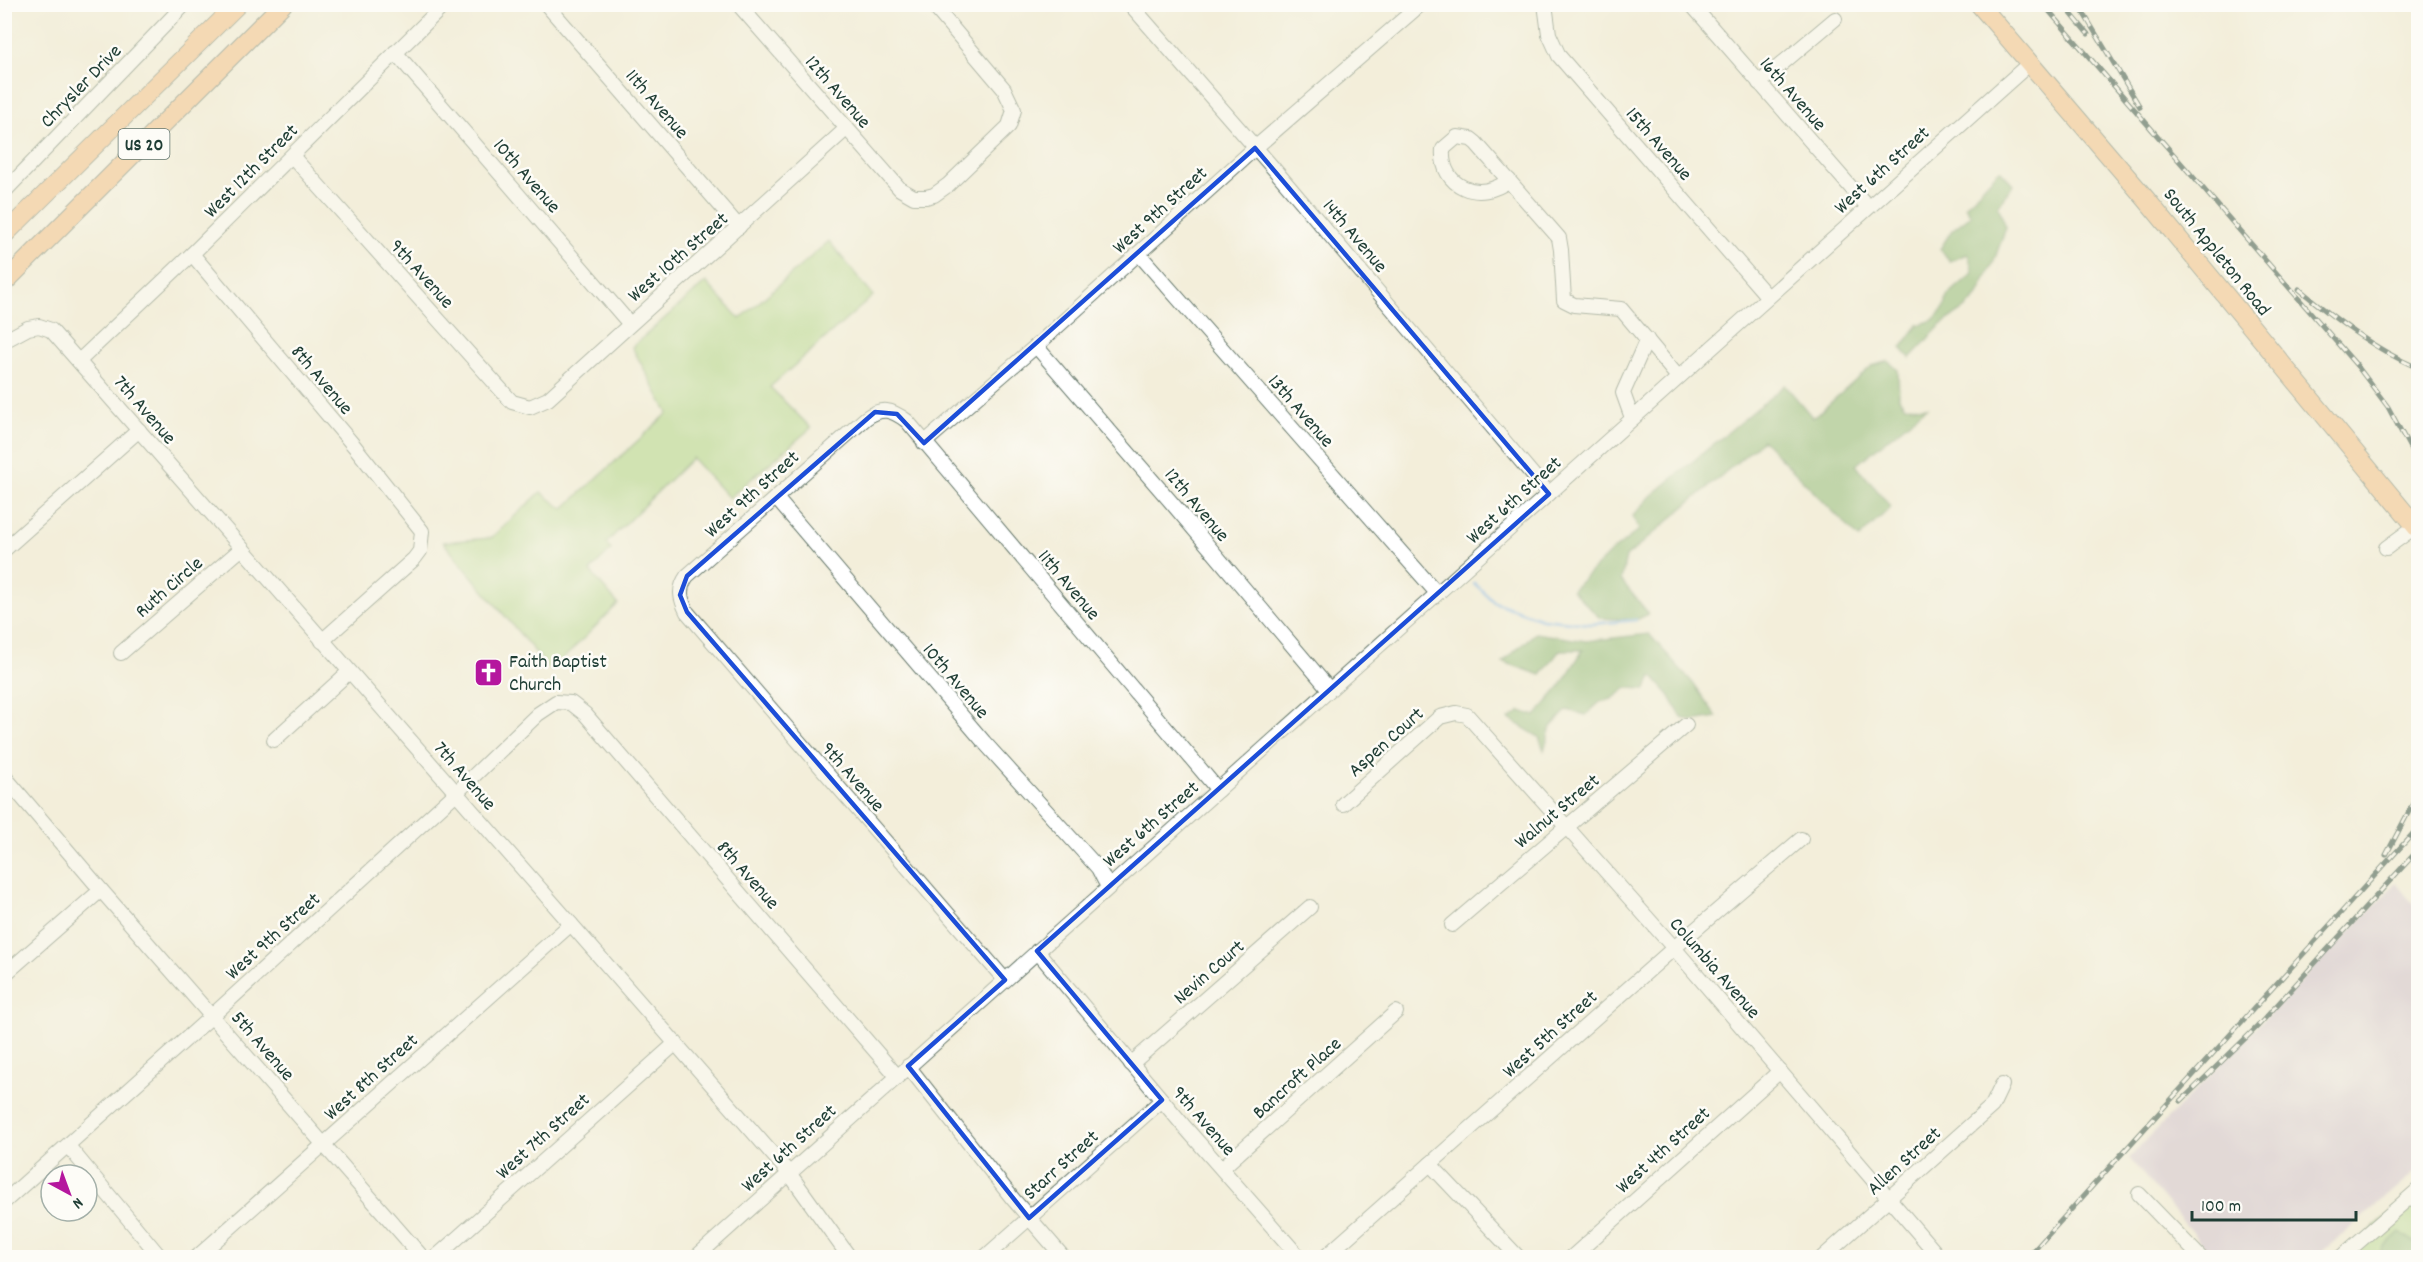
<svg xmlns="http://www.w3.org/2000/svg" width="2423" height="1262" viewBox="0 0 2423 1262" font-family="Dekko,sans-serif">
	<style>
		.industrial { fill: #cebed1 }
		.green { fill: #a8d481; stroke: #64885a; stroke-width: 1.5 }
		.forest { fill: #86b66f; stroke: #527a52; stroke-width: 1.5 }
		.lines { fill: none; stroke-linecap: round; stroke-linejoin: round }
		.stream { stroke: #7db3eb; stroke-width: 3 }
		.minor-casing { stroke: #697b6e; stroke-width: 16 }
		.major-casing { stroke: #697b6e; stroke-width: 20 }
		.minor { stroke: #fff; stroke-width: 14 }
		.major { stroke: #f6be86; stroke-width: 18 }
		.rail-casing { stroke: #1f3d34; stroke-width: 5 }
		.rail { stroke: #fdfcf7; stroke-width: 3; stroke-dasharray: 9; stroke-linecap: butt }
		.marked { fill: none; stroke: #1d4ed8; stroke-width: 4.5; stroke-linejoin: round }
		.labels { text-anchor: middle; stroke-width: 5; stroke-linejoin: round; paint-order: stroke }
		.shield { fill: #fdfcf7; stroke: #62766e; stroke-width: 1.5 }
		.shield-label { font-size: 18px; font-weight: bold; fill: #1f3d34 }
		.street-label { font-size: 20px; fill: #1f3d34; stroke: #fdfcf7 }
		.poi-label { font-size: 20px; fill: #1f3d34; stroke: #fdfcf7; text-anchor: start }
	</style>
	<rect width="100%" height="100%" fill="#fdfcf7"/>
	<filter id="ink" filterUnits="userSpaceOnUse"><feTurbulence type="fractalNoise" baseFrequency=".0167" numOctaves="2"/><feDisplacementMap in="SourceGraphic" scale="12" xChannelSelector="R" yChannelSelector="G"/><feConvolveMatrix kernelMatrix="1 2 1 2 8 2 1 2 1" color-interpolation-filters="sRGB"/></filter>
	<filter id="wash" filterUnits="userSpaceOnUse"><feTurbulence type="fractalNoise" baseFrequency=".008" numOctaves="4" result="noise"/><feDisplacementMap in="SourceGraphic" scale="24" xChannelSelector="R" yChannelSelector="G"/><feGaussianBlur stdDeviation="1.35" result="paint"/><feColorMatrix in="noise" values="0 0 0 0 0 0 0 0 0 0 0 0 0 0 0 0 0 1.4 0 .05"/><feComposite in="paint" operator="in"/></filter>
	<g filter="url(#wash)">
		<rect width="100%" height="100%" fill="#f3eeda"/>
		<polygon class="industrial" points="2396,883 2418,910 2418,1170 2316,1257 2213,1257 2129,1158"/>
		<g class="green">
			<polygon points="829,241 873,296 770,387 811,428 729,498 692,458 606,543 611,550 590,571 618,604 551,671 443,542 491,538 541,492 563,509 668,413 632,347 706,282 740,319"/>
			<polygon points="2418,1190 2418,1257 2340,1257"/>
		</g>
		<g class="forest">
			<path d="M2000,170L2013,184L1998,206L2006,227L1994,261L1977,297L1965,309L1942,324L1910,358L1901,348L1918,325L1933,320L1945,307L1947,296L1973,273L1968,254L1950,261L1940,249L1952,230L1971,215L1965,206C1978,194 1987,181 2000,170Z"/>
			<polygon points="1888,361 1898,370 1899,398 1905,406 1927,407 1856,465 1891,507 1859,538 1763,440 1626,557 1621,580 1649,614 1636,620 1600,618 1572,590 1610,553 1639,530 1633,516 1651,496 1785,385 1813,418 1872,366"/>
			<polygon points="1535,633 1586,641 1649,634 1692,682 1717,717 1693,721 1682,718 1669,695 1652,676 1646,689 1627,688 1612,699 1600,702 1586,715 1567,710 1551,727 1544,750 1539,737 1509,719 1521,711 1535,716 1560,687 1583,650 1560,650 1541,675 1503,662"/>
			<polygon points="2400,1232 2418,1245 2418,1257 2379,1257 2382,1249"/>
		</g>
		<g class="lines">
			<polyline class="stream" points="1474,583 1494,602 1542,619 1591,624 1636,620"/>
		</g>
	</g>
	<g filter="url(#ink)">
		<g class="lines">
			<defs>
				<g id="minor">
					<polyline points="546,4 739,227"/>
					<polyline points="738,4 900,189 914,197 926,197 934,195 948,185 1009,126 1014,110 1004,89 932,4"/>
					<polyline points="1130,4 1274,169 1549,494"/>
					<polyline points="1545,4 1549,34 1559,56 1767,296"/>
					<polyline points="1691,4 1868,207"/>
					<polyline points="395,52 629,323"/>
					<polyline points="1759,83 1835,19"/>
					<polyline points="292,156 512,402 530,407 548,399 846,129"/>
					<path d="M1509,180C1480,203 1440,188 1443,149L1457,137L1471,139L1476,143L1559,238L1561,250L1564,300L1574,305L1621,309L1678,377"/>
					<polyline points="4,192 185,4"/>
					<polyline points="192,254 355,447 422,531 420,551 414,559 322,641"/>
					<polyline points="1139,254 1436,592"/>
					<polyline points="4,341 28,328 39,326 51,330 789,1173 850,1258"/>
					<polyline points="1036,346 1171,502 1329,689"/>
					<polyline points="79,361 192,254 445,4"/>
					<polyline points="1632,418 1623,393 1647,339"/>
					<polyline points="924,443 1036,346 1255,148 1421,4"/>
					<polyline points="776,498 984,742 1098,868 1108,887"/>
					<polyline points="2386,548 2416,526"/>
					<polyline points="4,550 139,430"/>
					<polyline points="121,653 241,549"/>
					<polyline points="274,740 349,672"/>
					<polyline points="4,776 101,890 423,1258"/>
					<polyline points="1343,804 1440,717 1456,713 1467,715 1674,948 1940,1258"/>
					<polyline points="1452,925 1686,725"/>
					<polyline points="1037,951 1183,1125 1300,1258"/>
					<polyline points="4,975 101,890"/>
					<path d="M1005,980L687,612C680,598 678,589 687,576L866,418C882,407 891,409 907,421L1218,790"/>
					<polyline points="1131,1064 1310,907"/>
					<polyline points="908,1066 1013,1199 1064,1258"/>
					<polyline points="68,1146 161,1258"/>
					<polyline points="1430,1164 1519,1258"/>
					<polyline points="1222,1168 1396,1012"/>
					<polyline points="2139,1194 2201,1258"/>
					<polyline points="4,1202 213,1015 456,793 538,714 556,702 571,703 585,714 897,1076"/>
					<polyline points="196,1258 571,924"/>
					<polyline points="435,1258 676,1043"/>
					<polyline points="695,1258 2030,63"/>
					<polyline points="984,1258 1162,1100"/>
					<polyline points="1324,1258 1674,948 1801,839"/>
					<polyline points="1571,1258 1780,1071"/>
					<polyline points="1822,1258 1992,1106 2002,1085"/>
					<polyline points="2340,1258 2418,1190"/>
				</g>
				<g id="major">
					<polyline points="1979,4 2146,199 2418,529"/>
					<polyline points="4,235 238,4"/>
					<polyline points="4,283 283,4"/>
				</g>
			</defs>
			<use href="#minor" class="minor-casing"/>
			<use href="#major" class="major-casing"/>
			<use href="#minor" class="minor"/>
			<use href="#major" class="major"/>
			<defs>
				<g id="rail">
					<polyline points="2043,4 2358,367 2388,407 2418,463"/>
					<polyline points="2063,4 2088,34"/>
					<polyline points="2078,4 2140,107"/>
					<path d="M2299,289C2336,320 2374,349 2418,368"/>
					<polyline points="2386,855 2418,794"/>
					<polyline points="2181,1101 2257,1027 2418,850"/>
					<polyline points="2027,1258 2418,828"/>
				</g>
			</defs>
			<use href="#rail" class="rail-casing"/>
			<use href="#rail" class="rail"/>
		</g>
	</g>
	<path d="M0 0H2423V1262H0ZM1255,148L1549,494L1037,951L1162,1100L1029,1218L908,1066L1005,980L687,612L680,595L687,576L875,412L897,414L924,443Z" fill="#f3eeda" fill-opacity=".55" fill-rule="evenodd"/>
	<path class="marked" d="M1255,148L1549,494L1037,951L1162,1100L1029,1218L908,1066L1005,980L687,612L680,595L687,576L875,412L897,414L924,443Z"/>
	<defs>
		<symbol id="church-square" viewBox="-11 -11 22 22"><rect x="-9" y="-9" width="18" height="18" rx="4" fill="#b5179e" stroke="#fdfcf7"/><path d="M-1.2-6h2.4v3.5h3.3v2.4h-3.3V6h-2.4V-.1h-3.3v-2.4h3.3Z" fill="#fff"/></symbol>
	</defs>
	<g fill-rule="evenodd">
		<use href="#church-square" x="472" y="656" width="33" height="33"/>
	</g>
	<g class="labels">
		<rect class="shield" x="118.5" y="129" width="51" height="30" rx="4.5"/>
		<g class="shield-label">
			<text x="144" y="150">US 20</text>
		</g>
		<g class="street-label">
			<text transform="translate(80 85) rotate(-46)" y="7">Chrysler Drive</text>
			<text transform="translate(839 91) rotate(49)" y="7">12th Avenue</text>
			<text transform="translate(1794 93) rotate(49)" y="7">16th Avenue</text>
			<text transform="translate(658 103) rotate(49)" y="7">11th Avenue</text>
			<text transform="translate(1660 143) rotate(49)" y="7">15th Avenue</text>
			<text transform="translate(1881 169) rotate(-42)" y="7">West 6th Street</text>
			<text transform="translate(250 170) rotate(-45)" y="7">West 12th Street</text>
			<text transform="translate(528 175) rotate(49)" y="7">10th Avenue</text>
			<text transform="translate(1159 209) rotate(-42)" y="7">West 9th Street</text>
			<text transform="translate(1356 235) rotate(50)" y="7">14th Avenue</text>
			<text transform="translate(2218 251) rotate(51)" y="7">South Appleton Road</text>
			<text transform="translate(677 256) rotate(-41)" y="7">West 10th Street</text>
			<text transform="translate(423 273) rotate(48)" y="7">9th Avenue</text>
			<text transform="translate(323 379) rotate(50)" y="7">8th Avenue</text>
			<text transform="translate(146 409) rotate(49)" y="7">7th Avenue</text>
			<text transform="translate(1302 410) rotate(49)" y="7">13th Avenue</text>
			<text transform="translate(751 493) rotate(-42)" y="7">West 9th Street</text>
			<text transform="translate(1513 499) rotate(-42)" y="7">West 6th Street</text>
			<text transform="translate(1198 504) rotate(50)" y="7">12th Avenue</text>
			<text transform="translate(1070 584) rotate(50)" y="7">11th Avenue</text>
			<text transform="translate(168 586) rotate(-41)" y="7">Ruth Circle</text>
			<text transform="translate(957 680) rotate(50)" y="7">10th Avenue</text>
			<text transform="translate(1385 741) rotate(-42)" y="7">Aspen Court</text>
			<text transform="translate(466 775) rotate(49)" y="7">7th Avenue</text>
			<text transform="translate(854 776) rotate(49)" y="7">9th Avenue</text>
			<text transform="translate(1556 810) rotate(-40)" y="7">Walnut Street</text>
			<text transform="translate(1150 823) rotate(-41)" y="7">West 6th Street</text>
			<text transform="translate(749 874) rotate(49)" y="7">8th Avenue</text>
			<text transform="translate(272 935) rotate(-42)" y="7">West 9th Street</text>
			<text transform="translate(1716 967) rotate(49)" y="7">Columbia Avenue</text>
			<text transform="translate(1208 971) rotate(-41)" y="7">Nevin Court</text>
			<text transform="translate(1549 1033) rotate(-42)" y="7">West 5th Street</text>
			<text transform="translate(264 1045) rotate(49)" y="7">5th Avenue</text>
			<text transform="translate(370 1076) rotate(-42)" y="7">West 8th Street</text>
			<text transform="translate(1296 1077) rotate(-42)" y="7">Bancroft Place</text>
			<text transform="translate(1205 1120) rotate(49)" y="7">9th Avenue</text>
			<text transform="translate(542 1135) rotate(-42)" y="7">West 7th Street</text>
			<text transform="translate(788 1147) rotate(-42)" y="7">West 6th Street</text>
			<text transform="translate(1662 1149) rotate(-42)" y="7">West 4th Street</text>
			<text transform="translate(1903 1160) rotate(-42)" y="7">Allen Street</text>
			<text transform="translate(1060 1164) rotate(-42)" y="7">Starr Street</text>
		</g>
		<g class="poi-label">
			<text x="509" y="667">Faith Baptist<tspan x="509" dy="23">Church</tspan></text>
		</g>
	</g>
	<rect width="2423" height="1262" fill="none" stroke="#fdfcf7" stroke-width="24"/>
	<g transform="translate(69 1193) rotate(139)"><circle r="28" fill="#fdfcf7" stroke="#a4b0a9" stroke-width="1.5"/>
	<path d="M0-4.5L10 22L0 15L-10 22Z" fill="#b5179e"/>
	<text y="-9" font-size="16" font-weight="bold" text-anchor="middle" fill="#1f3d34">N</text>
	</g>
	<path d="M2192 1211v9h164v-9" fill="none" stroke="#1f3d34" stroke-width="3"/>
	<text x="2201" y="1211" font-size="18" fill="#1f3d34" stroke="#fdfcf7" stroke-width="4.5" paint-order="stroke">100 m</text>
</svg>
